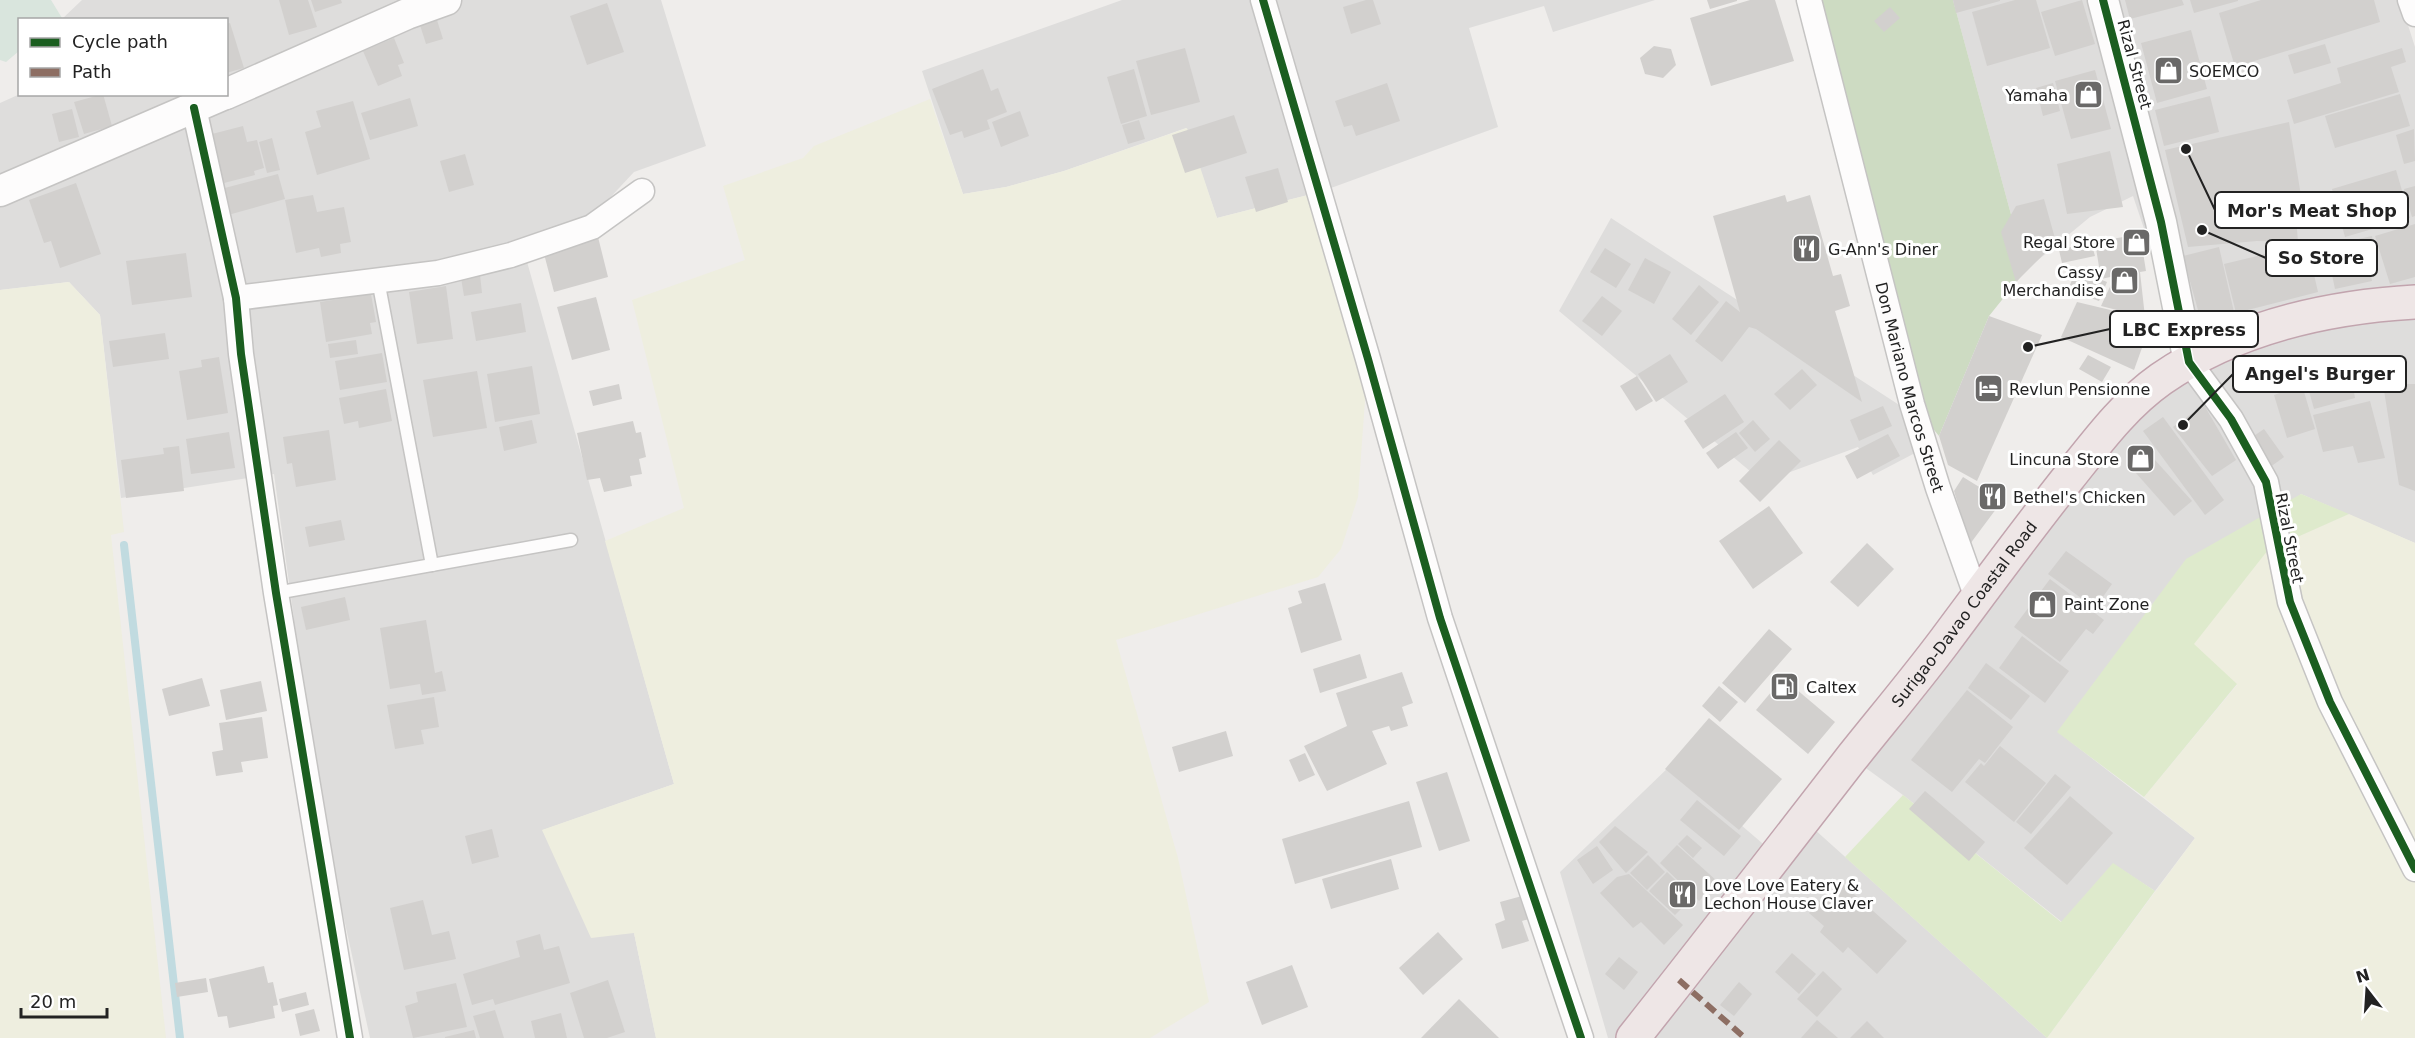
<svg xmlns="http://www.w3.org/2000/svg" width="2415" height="1038" viewBox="0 0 2415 1038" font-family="'DejaVu Sans',sans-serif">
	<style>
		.residential { fill: #dedddc }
		.farmland { fill: #eeeedf }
		.grass { fill: #deeacc }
		.forest { fill: #cddbc2 }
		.wetland { fill: #d9e5dd }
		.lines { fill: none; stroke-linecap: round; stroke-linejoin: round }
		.stream { stroke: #c1dbe0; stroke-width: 8 }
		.building { fill: #d2d0ce }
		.service-casing { stroke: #c5c4c3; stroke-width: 15 }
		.minor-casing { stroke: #c5c4c3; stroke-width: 27 }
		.tertiary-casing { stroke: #c5c4c3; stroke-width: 33 }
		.trunk-casing { stroke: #c2a4ae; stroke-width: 36 }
		.service { stroke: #fdfcfc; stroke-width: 12 }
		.minor { stroke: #fdfcfc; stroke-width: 24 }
		.tertiary { stroke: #fdfcfc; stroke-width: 30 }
		.trunk { stroke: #eee6e6; stroke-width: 33 }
		.quiet { stroke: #8d6e63; stroke-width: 6; stroke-dasharray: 12 6; stroke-linecap: butt }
		.cycleway-casing { stroke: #fff; stroke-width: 11 }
		.cycleway { stroke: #1b5e20; stroke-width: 8 }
		.labels { text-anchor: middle; stroke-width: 6; stroke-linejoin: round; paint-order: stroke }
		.street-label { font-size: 16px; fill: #222; stroke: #fff }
		.poi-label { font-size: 16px; fill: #222; stroke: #fff; text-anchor: start }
		.leader { fill: none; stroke: #222; stroke-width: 2 }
		.callout-dot { fill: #222; stroke: #fff; stroke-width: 2 }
		.callout { fill: #fff; stroke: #222; stroke-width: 2 }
		.callout-label { font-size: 18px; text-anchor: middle; font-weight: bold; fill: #222 }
	</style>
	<rect width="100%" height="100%" fill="#efedeb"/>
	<g class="residential">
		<polygon points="82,0 661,0 706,146 634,172 592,217 522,244 674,784 543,830 634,933 656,1038 370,1038 318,799 292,636 294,619 274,474 121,498 100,315 69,282 0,290 0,103 20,94 226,94 226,20 62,19"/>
		<polygon points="1122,0 1655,0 1553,32 1544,6 1469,28 1498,127 1320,192 1217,218 1186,128 1064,171 1006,187 963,194 922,71"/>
		<polygon points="1953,0 2400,0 2415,47 2415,543 2301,494 2058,732 2195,838 2155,891 2113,864 2062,922 1903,795 1852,758 2060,489 2189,362 2133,196 2090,217 2026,270"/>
		<polygon points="1611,218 1930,425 1936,442 1873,475 1858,447 1763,482 1559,311"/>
		<polygon points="1671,765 1776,855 1804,820 2047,1038 1608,1038 1560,872"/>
	</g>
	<g class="farmland">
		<polygon points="930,99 963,194 1006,187 1064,171 1187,128 1217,218 1320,192 1368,359 1358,497 1341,549 1318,577 1116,640 1178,858 1209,1002 1150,1038 656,1038 634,933 591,938 542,830 674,784 605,541 684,508 632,300 745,260 723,186 803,158 814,146"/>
		<polygon points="69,282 100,315 124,532 111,535 166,1038 0,1038 0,290"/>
		<polygon points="2349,514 2415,543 2415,1038 2047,1038 2195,838 2144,797 2237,685 2193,644 2268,549"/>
	</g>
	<g class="grass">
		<polygon points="2301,494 2349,514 2268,550 2194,644 2237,684 2144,797 2057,732 2186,559"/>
		<polygon points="1903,795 2061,922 2113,863 2155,891 2047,1038 1845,857"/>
	</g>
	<polygon class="forest" points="1821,0 1953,0 2026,270 1989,316 1939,436 1930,425"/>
	<polygon class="wetland" points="0,0 51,0 62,18 20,20 19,51 6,62 0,60"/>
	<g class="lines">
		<polyline class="stream" points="124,545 180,1038"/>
	</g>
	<g class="building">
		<polygon points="279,0 308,0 317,27 289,35"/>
		<polygon points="311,0 341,0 342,3 315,12"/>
		<polygon points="1366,0 1373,0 1381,24 1351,34 1343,7"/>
		<polygon points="1707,0 1737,0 1737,1 1710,9"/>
		<polygon points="1750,0 1775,0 1794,61 1711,86 1690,18"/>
		<polygon points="1953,0 2000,0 2000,1 1956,13"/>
		<polygon points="2015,0 2036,0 2050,48 1987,66 1972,12"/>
		<polygon points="2082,0 2095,44 2055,56 2041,12"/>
		<polygon points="2125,0 2182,0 2184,5 2130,19"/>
		<polygon points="2190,0 2238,0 2238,1 2194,13"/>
		<polygon points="2261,0 2374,0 2380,22 2235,67 2219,13"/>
		<polygon points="607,3 624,52 587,65 570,16"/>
		<polygon points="1890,7 1900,18 1884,32 1874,21"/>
		<polygon points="437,20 443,39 426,44 420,25"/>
		<polygon points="230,23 244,68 226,73 226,24"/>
		<polygon points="2191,30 2207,89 2157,103 2141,43"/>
		<polygon points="394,38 404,63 398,65 402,76 378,86 363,51"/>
		<polygon points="2325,44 2331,63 2294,74 2288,55"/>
		<polygon points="1654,46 1671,49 1676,65 1663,78 1645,74 1640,58"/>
		<polygon points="1185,48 1200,102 1151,115 1136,61"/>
		<polygon points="2402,48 2406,62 2391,67 2399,92 2294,124 2287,100 2341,83 2337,68"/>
		<polygon points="983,69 991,91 998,88 1007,112 987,120 990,129 964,138 962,131 950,135 932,89"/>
		<polygon points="1134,69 1147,116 1121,124 1107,77"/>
		<polygon points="2095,70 2111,129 2071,139 2055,81"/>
		<polygon points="1387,83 1400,121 1356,136 1352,125 1344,127 1335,101"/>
		<polygon points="2053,83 2060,111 2043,116 2036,88"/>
		<polygon points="103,94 112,126 84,134 74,102"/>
		<polygon points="2400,94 2410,126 2335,148 2325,116"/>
		<polygon points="2210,96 2219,132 2164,146 2155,110"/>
		<polygon points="410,98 418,126 370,140 361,113"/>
		<polygon points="353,101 370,159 317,175 305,132 321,127 316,111"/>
		<polygon points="72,109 79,137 59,142 52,114"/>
		<polygon points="1020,111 1029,136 1001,147 992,122"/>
		<polygon points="1234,115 1247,153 1185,173 1172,135"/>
		<polygon points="1139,120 1145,139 1128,144 1122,125"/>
		<polygon points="2289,122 2302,202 2295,204 2298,242 2257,241 2188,247 2165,150"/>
		<polygon points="243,126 247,142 257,140 264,168 254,171 255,175 224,183 212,134"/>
		<polygon points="2414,129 2415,161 2404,164 2396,135"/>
		<polygon points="272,138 280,170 267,173 259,142"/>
		<polygon points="2110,151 2123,207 2067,214 2057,164"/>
		<polygon points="465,154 474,185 449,192 440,161"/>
		<polygon points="1278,168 1288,202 1256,212 1245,177"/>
		<polygon points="2396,170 2410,218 2345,237 2332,189"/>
		<polygon points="278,174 285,199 228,215 221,189"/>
		<polygon points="76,183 101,254 60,268 51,241 44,243 29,200"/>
		<polygon points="2415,186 2415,216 2412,217 2404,189"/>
		<polygon points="313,195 317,212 344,207 351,242 340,244 341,253 321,257 319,248 296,253 285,200"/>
		<polygon points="1785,195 1787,202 1810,195 1833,276 1841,274 1850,306 1835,311 1862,402 1756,329 1749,327 1722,362 1695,341 1726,301 1740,312 1713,216"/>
		<polygon points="2044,199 2056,242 2016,282 2001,232 2016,206"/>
		<polygon points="2415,224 2415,277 2390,284 2375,236"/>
		<polygon points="2140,234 2146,271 2140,272 2145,317 2101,306 2115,276 2101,279 2095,242"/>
		<polygon points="2372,236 2376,259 2368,261 2372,281 2335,289 2326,246"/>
		<polygon points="598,237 608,277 554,292 543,250"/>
		<polygon points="2091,242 2095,256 2062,263 2059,250"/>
		<polygon points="2307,244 2318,292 2236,313 2224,264"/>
		<polygon points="2219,247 2234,312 2201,321 2183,256"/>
		<polygon points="1605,248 1631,264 1616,288 1590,272"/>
		<polygon points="186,253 192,297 132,305 126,261"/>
		<polygon points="1645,258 1671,272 1654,304 1628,290"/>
		<polygon points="2076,270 2107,282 2099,301 2068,290"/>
		<polygon points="480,275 482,293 464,296 461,278"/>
		<polygon points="1699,285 1719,302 1691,335 1672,319"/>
		<polygon points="446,286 453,339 417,344 409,292"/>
		<polygon points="371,294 376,322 370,323 372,334 326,342 320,302"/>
		<polygon points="1602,296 1622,311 1602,336 1582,321"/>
		<polygon points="596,297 610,350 572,360 557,307"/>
		<polygon points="2077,302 2152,320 2134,370 2061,337"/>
		<polygon points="521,303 526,332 476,341 471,312"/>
		<polygon points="1989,316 2042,335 1977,481 1948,465 1939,436"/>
		<polygon points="165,333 169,359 113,367 109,341"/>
		<polygon points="356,340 358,354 330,358 328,344"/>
		<polygon points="382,353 387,382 340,390 335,361"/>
		<polygon points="1670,354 1688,382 1656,402 1638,374"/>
		<polygon points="2088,355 2111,367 2102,382 2079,369"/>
		<polygon points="219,357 228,413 187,420 179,371 202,367 201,360"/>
		<polygon points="2349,363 2355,398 2314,409 2305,377"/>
		<polygon points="532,366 540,414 495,422 487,374"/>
		<polygon points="1802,369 1817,385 1790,410 1774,394"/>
		<polygon points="477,371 487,428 433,437 423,380"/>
		<polygon points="1637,376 1653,401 1636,411 1620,386"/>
		<polygon points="619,384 622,399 593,406 589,391"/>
		<polygon points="2383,384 2415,384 2415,491 2399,485"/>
		<polygon points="2302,385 2315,429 2287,438 2274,395"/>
		<polygon points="386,389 392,421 359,428 358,421 344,424 339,398"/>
		<polygon points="1725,394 1744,422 1703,449 1684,421"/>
		<polygon points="2370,401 2385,458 2358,463 2353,446 2323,452 2313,415"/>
		<polygon points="2204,405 2236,460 2212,476 2173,427"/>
		<polygon points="1883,406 1892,426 1859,441 1850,420"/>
		<polygon points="2163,417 2224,500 2205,515 2143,431"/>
		<polygon points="532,420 537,443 504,451 499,427"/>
		<polygon points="1753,420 1770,439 1755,452 1739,433"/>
		<polygon points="633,421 636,433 641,432 646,457 639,459 642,474 630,476 632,486 604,492 600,478 587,480 577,433"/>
		<polygon points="2264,429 2284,457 2255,478 2235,449"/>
		<polygon points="329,430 336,480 296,487 292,463 287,464 283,437"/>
		<polygon points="229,432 235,468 191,474 186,439"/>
		<polygon points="1736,432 1748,448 1718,469 1706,453"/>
		<polygon points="1888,434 1900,456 1857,479 1845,456"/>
		<polygon points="1779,440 1801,461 1760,502 1739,481"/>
		<polygon points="179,446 184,491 126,498 121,460 164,454 163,448"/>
		<polygon points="2145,449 2192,501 2174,516 2128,464"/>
		<polygon points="1963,477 2002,501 1970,544 1954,491"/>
		<polygon points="1769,506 1803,553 1753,589 1719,541"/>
		<polygon points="341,520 345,540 309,547 305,527"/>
		<polygon points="1867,543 1894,569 1858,607 1830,582"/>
		<polygon points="2066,551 2112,584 2095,608 2048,574"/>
		<polygon points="2050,579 2104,620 2093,634 2086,629 2060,662 2014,627"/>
		<polygon points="1325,583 1342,640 1301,653 1288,608 1302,603 1298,591"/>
		<polygon points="345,597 350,620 306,630 301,607"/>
		<polygon points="426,620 435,673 442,671 446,691 422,695 420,684 390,689 380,628"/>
		<polygon points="1769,629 1792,649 1745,703 1722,683"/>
		<polygon points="2022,636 2069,671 2045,703 1999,668"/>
		<polygon points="1360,654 1367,678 1320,693 1313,669"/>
		<polygon points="1986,663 2030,696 2011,720 1968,688"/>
		<polygon points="1402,672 1413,703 1402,707 1408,726 1391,731 1389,726 1372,731 1387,764 1327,791 1304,746 1347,726 1336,693"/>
		<polygon points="202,678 210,706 169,716 162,689"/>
		<polygon points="1783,678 1835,722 1808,754 1756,710"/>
		<polygon points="261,681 267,711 226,720 220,690"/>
		<polygon points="1719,686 1738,702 1720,722 1702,706"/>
		<polygon points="1967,690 2013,727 1985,763 1979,759 1952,792 1911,760"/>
		<polygon points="434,697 439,727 421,730 424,744 395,749 387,705"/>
		<polygon points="262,717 268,758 241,762 243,772 216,776 212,752 223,750 219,723"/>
		<polygon points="1709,718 1782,779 1739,830 1665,769"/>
		<polygon points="1226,731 1233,756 1179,772 1172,747"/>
		<polygon points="2000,746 2046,783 2014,822 1965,782 1981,763 1984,766"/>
		<polygon points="1305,753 1315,775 1299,782 1289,760"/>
		<polygon points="1447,772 1470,841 1439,851 1416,782"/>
		<polygon points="2055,774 2071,787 2031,834 2016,822"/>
		<polygon points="1925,791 1985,842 1969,861 1909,809"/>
		<polygon points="2070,796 2113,833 2067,885 2024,848"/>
		<polygon points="1697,800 1741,836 1724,856 1680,820"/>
		<polygon points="1409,801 1422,847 1295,884 1282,839"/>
		<polygon points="1615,826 1648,852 1626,873 1599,842"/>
		<polygon points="492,829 499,857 472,864 465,836"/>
		<polygon points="1687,835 1702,848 1693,858 1678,844"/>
		<polygon points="1677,845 1718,882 1699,901 1660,863"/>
		<polygon points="1597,846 1613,870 1593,884 1577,860"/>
		<polygon points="1648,855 1665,872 1647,890 1630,873"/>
		<polygon points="1391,859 1399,889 1331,909 1322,879"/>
		<polygon points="1667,872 1693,897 1675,915 1649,891"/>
		<polygon points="1629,874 1683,925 1664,945 1641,922 1633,928 1600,893 1617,877"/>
		<polygon points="1838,880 1907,941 1877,974 1848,947 1843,953 1820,932 1824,926 1809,913"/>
		<polygon points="1522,896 1529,919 1522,921 1529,941 1502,949 1495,924 1505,920 1500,902"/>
		<polygon points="423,900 432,935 449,931 456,959 404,970 390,908"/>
		<polygon points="1438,932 1463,959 1423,995 1399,968"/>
		<polygon points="540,934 544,950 559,946 570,983 495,1005 493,999 472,1005 463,974 520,957 516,941"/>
		<polygon points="1792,953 1816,974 1799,994 1775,972"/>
		<polygon points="1619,957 1638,972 1624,990 1605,974"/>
		<polygon points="1292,965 1308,1007 1262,1025 1246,982"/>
		<polygon points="264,966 268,983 273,982 278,1005 273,1006 275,1018 229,1028 227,1016 218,1017 209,979"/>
		<polygon points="1823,971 1842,989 1817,1017 1797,999"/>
		<polygon points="206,978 208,992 177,997 175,983"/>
		<polygon points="608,980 625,1032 607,1038 584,1038 570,993"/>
		<polygon points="1739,982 1752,994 1734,1016 1720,1005"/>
		<polygon points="456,983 467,1027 413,1038 405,1006 418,1002 416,992"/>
		<polygon points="306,992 309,1005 282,1012 279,999"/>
		<polygon points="1459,999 1499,1038 1421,1038"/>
		<polygon points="314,1009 320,1031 300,1036 295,1014"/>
		<polygon points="495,1010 504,1038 480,1038 473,1016"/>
		<polygon points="561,1013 567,1038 535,1038 531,1021"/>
		<polygon points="1817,1020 1838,1038 1801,1038"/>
		<polygon points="1867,1021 1884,1038 1850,1038"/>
		<polygon points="474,1030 476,1038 445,1038 445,1037"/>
	</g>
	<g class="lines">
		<defs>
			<g id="service">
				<polyline points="378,280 432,565"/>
				<polyline points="276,593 571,540"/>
			</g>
			<g id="minor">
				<polyline points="1263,0 1368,359 1440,618 1581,1038"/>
				<path id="s1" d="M1809,0L1912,404L1938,488L1977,598"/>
				<polyline points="2410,0 2415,14"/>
				<polyline points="194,108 236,298 241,354 276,593 350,1038"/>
				<polyline points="236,298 438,273 511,255 592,227 642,191"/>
				<polyline points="2189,362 2231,419 2266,482 2290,602 2330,702 2415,869"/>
			</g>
			<g id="tertiary">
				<polyline points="2103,0 2161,222 2189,362"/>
				<polyline points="226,94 407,14 446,0"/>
				<polyline points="0,191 225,94"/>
			</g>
			<g id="trunk">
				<path id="s2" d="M1633,1038C1706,946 1778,853 1850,760C1881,721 1914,682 1944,642C1985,587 2026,531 2069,477C2097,442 2124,405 2161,379C2235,328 2327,307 2415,302"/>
			</g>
		</defs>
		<use href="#service" class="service-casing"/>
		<use href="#minor" class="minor-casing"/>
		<use href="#tertiary" class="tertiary-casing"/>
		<use href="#trunk" class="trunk-casing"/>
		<use href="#service" class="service"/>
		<use href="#minor" class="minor"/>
		<use href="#tertiary" class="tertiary"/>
		<use href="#trunk" class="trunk"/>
		<polyline class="quiet" points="1679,980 1745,1038"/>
		<defs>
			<g id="cycleway">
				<polyline points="1263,0 1368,359 1440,618 1581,1038"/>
				<polyline points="2103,0 2161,222 2189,362 2231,419 2266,482 2290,602 2330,702 2415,869"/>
				<polyline points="194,108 236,298 241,354 276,593 350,1038"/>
			</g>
		</defs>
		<use href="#cycleway" class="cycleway-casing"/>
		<use href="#cycleway" class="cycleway"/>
	</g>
	<defs>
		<symbol id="shop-square" viewBox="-11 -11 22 22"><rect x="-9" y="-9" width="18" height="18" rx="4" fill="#6a6968" stroke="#fff"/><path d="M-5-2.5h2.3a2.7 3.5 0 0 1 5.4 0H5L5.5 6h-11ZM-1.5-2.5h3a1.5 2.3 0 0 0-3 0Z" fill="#fff"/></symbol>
		<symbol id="restaurant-square" viewBox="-11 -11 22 22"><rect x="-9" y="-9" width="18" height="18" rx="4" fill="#6a6968" stroke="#fff"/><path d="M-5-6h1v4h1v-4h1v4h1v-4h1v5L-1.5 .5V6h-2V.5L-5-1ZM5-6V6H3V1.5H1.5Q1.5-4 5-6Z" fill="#fff"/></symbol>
		<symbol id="hotel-square" viewBox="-11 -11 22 22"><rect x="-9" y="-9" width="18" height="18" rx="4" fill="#6a6968" stroke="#fff"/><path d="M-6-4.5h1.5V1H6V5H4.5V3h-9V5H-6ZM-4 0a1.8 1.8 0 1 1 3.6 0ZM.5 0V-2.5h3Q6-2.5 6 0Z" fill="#fff"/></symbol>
		<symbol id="fuel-square" viewBox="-11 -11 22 22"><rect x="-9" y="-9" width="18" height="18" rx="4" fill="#6a6968" stroke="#fff"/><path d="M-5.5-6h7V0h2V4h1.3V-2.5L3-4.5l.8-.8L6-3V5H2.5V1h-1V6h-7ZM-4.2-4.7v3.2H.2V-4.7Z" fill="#fff"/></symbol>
	</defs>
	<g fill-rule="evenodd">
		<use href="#shop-square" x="2152" y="54" width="33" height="33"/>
		<use href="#shop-square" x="2072" y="78" width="33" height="33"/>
		<use href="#shop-square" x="2120" y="226" width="33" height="33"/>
		<use href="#restaurant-square" x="1790" y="232" width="33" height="33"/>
		<use href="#shop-square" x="2108" y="264" width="33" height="33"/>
		<use href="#hotel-square" x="1972" y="372" width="33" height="33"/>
		<use href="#shop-square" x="2124" y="442" width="33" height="33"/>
		<use href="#restaurant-square" x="1976" y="480" width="33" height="33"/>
		<use href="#shop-square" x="2026" y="588" width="33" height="33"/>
		<use href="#fuel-square" x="1768" y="670" width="33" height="33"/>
		<use href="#restaurant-square" x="1666" y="878" width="33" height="33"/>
	</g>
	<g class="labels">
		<g class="street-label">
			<text transform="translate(2135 64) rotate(75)" y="6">Rizal Street</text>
			<text dy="6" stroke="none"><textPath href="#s1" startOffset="400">Don Mariano Marcos Street</textPath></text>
			<text transform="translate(2290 538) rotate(79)" y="6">Rizal Street</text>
			<text dy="6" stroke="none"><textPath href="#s2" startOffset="538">Surigao-Davao Coastal Road</textPath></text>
		</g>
		<g class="poi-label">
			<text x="2189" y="77">SOEMCO</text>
			<text x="2068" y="101" text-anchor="end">Yamaha</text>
			<text x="2115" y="248" text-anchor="end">Regal Store</text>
			<text x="1828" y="255">G-Ann's Diner</text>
			<text x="2104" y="278" text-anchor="end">Cassy<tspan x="2104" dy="18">Merchandise</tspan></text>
			<text x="2009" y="395">Revlun Pensionne</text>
			<text x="2119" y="465" text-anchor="end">Lincuna Store</text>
			<text x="2013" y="503">Bethel's Chicken</text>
			<text x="2064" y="610">Paint Zone</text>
			<text x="1806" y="693">Caltex</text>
			<text x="1704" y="891">Love Love Eatery &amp;<tspan x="1704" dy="18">Lechon House Claver</tspan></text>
		</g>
	</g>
	<path class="leader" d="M2186 149L2215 210M2202 230L2266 258M2028 347L2110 329M2183 425L2233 374"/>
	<g class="callout-dot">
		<circle cx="2186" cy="149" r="6"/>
		<circle cx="2202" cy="230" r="6"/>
		<circle cx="2028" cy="347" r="6"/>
		<circle cx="2183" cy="425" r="6"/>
	</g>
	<g class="callout">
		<rect x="2215" y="192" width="193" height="36" rx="6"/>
		<rect x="2266" y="240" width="111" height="36" rx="6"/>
		<rect x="2110" y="311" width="148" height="36" rx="6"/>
		<rect x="2233" y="356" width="173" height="36" rx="6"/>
	</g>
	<g class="callout-label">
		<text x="2312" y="217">Mor's Meat Shop</text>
		<text x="2321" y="264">So Store</text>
		<text x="2184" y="336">LBC Express</text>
		<text x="2320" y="380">Angel's Burger</text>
	</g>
	<rect x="18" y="18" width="210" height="78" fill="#ffffff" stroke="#a7a7a7" stroke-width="1.5"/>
	<rect x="30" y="38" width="30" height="9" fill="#1b5e20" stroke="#a7a7a7" stroke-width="1.5"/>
	<text x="72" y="48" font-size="18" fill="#222222">Cycle path</text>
	<rect x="30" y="68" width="30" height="9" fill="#8d6e63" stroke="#a7a7a7" stroke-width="1.5"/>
	<text x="72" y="78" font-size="18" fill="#222222">Path</text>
	<g transform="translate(2367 990) rotate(343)" stroke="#ffffff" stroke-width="4.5" paint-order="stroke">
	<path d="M0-4.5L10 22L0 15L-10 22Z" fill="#222222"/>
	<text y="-9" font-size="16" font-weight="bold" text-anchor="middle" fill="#222222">N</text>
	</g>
	<path d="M21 1008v9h86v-9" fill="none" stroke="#222222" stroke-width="3"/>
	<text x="30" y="1008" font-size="18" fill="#222222" stroke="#ffffff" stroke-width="4.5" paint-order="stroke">20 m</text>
</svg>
